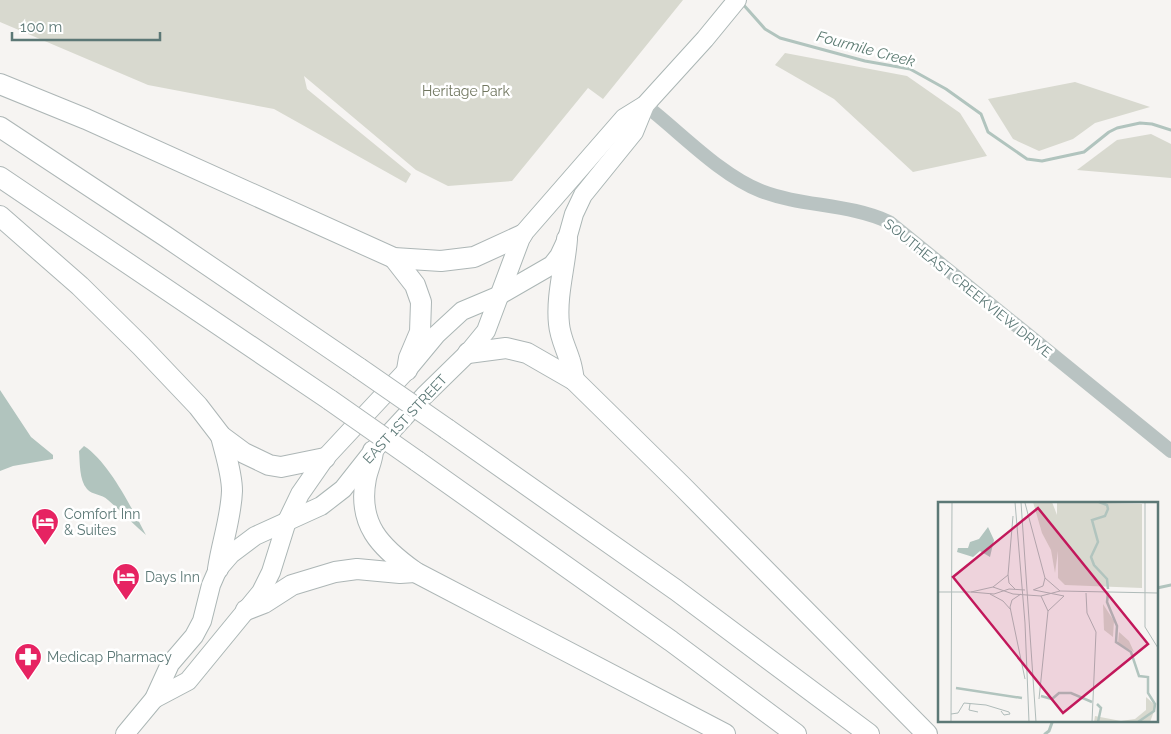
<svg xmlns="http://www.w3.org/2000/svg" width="1171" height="734" viewBox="0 0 1171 734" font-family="Raleway,sans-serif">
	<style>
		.green { fill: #d8d9cf }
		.water { fill: #b1c4be }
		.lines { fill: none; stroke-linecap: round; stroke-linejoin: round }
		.stream { stroke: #b1c4be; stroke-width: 3 }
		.major-casing { stroke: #abb6b5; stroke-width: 20 }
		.highway-casing { stroke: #adb6b6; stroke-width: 22 }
		.minor { stroke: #b9c3c2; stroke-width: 14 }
		.major { stroke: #fff; stroke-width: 18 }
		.highway { stroke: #fff; stroke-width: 20 }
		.highway-bridge-casing { stroke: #adb6b6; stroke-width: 22; stroke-linecap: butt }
		.highway-bridge { stroke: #fff; stroke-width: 20 }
		.labels { text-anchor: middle; stroke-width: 5; stroke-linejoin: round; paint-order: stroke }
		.park-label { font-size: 14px; fill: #70765f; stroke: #fff }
		.street-label { font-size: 14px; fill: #5c7876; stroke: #fff }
		.poi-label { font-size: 14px; fill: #5c7876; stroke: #fff; text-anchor: start }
		.water-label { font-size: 15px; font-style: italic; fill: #5b7a71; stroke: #fff }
		.inset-river { fill: none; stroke: #b1c4be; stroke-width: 2.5 }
		.inset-road { fill: none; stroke: #afbbb9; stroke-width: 1 }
		.view { fill: #c2185b; fill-opacity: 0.15; stroke: #c2185b; stroke-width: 2.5 }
		.inset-edge { fill: none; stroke: #5c7876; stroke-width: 2.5 }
	</style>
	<rect width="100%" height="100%" fill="#f6f4f2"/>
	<g class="green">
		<polygon points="0,0 683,0 603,99 588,88 512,181 448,186 416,170 304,76 307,89 411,174 406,183 274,109 148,85 0,22"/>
		<polygon points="785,53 907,76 960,113 987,156 913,172 834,99 775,65"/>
		<polygon points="1075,82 1150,107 1095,123 1073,139 1039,151 1013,139 988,99"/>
		<polygon points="1151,134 1171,144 1171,178 1077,170 1117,140"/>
	</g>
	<g class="water">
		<polygon points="0,390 31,437 53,455 53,459 13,466 0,471"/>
		<path d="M84,446C109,462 132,509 146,535C133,524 121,511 108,500C102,494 92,495 87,489C79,480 80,462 79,451Z"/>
	</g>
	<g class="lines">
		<g class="stream">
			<polyline points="741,2 765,29 780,38 865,61 910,69 946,89 981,114 988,132 1027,159 1042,161 1084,152 1109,132 1117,128 1140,123 1152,124 1171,130"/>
			<polyline points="1157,588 1171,585"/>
			<polyline points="1045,734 1049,731 1053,720"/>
		</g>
		<defs>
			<g id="major">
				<polyline points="154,699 188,681 261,592 271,572 287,521 300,494 325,458 407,370 436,335 462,311 500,295 552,265 559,256 567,239 574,214 583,195 634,132 645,105"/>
				<polyline points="125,734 154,699 170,664 194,636 202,621 211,585 218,569 231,554 255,536 321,506 343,489 373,451 424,396 468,353 486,331 522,235 624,118 645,105 705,39 737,0"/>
			</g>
			<g id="highway">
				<polyline points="0,84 86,119 394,258 441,261 474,257 522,235"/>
				<polyline points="0,127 165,236 359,368"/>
				<polyline points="0,177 330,400"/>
				<polyline points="0,216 80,286 141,346 198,406 221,436 244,453 269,465 281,467 325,458"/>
				<path d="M567,239C565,267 556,296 559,324C560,337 566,348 570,361C572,367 573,374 574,380"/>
				<polyline points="394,258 415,285 421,302 420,332 409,358 407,370"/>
				<polyline points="468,353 506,348 527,353 574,380 682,486 927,734"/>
				<polyline points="447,429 676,590 869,734"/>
				<path d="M373,451C372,462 368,468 366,478C357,524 380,547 415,572L725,734"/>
				<polyline points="417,461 671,641 796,734"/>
				<path d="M218,569C222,542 231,518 232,491C232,473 225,453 221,436"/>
				<polyline points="246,610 264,603 292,585 335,572 357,569 400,573 415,572"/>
			</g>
		</defs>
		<use href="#major" class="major-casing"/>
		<use href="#highway" class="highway-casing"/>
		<path class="minor" d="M645,105C680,132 720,175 761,191C802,207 848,203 889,222L1171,451"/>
		<use href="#major" class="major"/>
		<use href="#highway" class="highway"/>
		<defs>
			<g id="highway-bridge">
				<polyline points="359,368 447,429"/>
				<polyline points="330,400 417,461"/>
			</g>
		</defs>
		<use href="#highway-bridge" class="highway-bridge-casing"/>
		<use href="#highway-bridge" class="highway-bridge"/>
	</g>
	<defs>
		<symbol id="hotel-pin" viewBox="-11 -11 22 30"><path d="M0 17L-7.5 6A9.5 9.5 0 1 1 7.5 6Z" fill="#e62362" stroke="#fff"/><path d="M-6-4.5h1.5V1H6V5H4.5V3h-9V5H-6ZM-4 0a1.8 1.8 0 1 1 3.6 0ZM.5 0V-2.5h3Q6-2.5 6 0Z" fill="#fff"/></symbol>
		<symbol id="pharmacy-pin" viewBox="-11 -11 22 30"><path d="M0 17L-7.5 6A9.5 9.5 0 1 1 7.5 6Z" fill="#e62362" stroke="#fff"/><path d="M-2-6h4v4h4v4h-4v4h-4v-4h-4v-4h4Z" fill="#fff"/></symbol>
	</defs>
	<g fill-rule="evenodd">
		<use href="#hotel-pin" x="29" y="506" width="32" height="43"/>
		<use href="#hotel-pin" x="110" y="561" width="32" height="43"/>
		<use href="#pharmacy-pin" x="12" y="641" width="32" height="43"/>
	</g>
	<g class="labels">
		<g class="park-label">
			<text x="466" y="96">Heritage Park</text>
		</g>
		<g class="street-label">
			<text transform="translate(968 288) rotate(39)" y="5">SOUTHEAST CREEKVIEW DRIVE</text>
			<text transform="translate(405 419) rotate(-47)" y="5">EAST 1ST STREET</text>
		</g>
		<g class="poi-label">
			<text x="64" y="519">Comfort Inn<tspan x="64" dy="16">&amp; Suites</tspan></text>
			<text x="145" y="582">Days Inn</text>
			<text x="47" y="662">Medicap Pharmacy</text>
		</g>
		<g class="water-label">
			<text transform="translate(866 49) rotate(15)" y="5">Fourmile Creek</text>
		</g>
	</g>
	<g transform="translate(938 502)">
		<rect width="220" height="220" fill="#f6f4f2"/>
		<path d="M95,0H114L119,13V1L126,0L204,2V86L127,83L120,76V49L117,71L113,48L104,31ZM165,102L176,119L175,135L166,128ZM181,130L191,139L196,150L180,141ZM208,195L218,204L212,220H156L157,214L183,219L197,217L208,208Z" fill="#d8d9cf"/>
		<path d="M50,25L56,38L52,55L42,49L35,55L19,50L20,46H30L32,40L41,37Z" fill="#b1c4be"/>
		<path class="inset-river" d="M161,0L169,3L170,7L167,14L154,18L160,40L153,55L156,63L169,77L170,87M170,91L169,100L179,124L178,140L193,150L201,174L210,175V191L217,202L216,209L200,220M18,186L84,196M103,194L114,197L121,191H133L154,200M159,202L163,206L160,220"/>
		<path class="inset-road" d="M77,0L87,121L91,220M83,0L98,220M207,0V125L220,146M87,1L107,76L122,89M75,14L70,73L71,81L77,87M55,85L70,73M95,88L105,84L107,76M96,88L126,94M0,90H33L55,85L75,92L103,94L122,89L220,91M33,90L56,92L71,87L87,88M148,91L149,111L158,130L154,220M52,92L65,99L73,108M83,92L74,98L72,105L87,177M110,109L126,94M101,197L110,109L103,94M32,202L31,208L40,210M13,212L20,211L26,201L48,203L71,210L72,212L66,213L63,209M13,220L14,0"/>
		<path class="view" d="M100,6L210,142L125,211L15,75Z"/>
		<rect width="220" height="220" class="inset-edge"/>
	</g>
	<path d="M12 32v8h148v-8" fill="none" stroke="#5c7876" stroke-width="2.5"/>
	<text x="20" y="32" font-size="15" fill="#5c7876" stroke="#ffffff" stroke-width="4" paint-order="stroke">100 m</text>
</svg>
